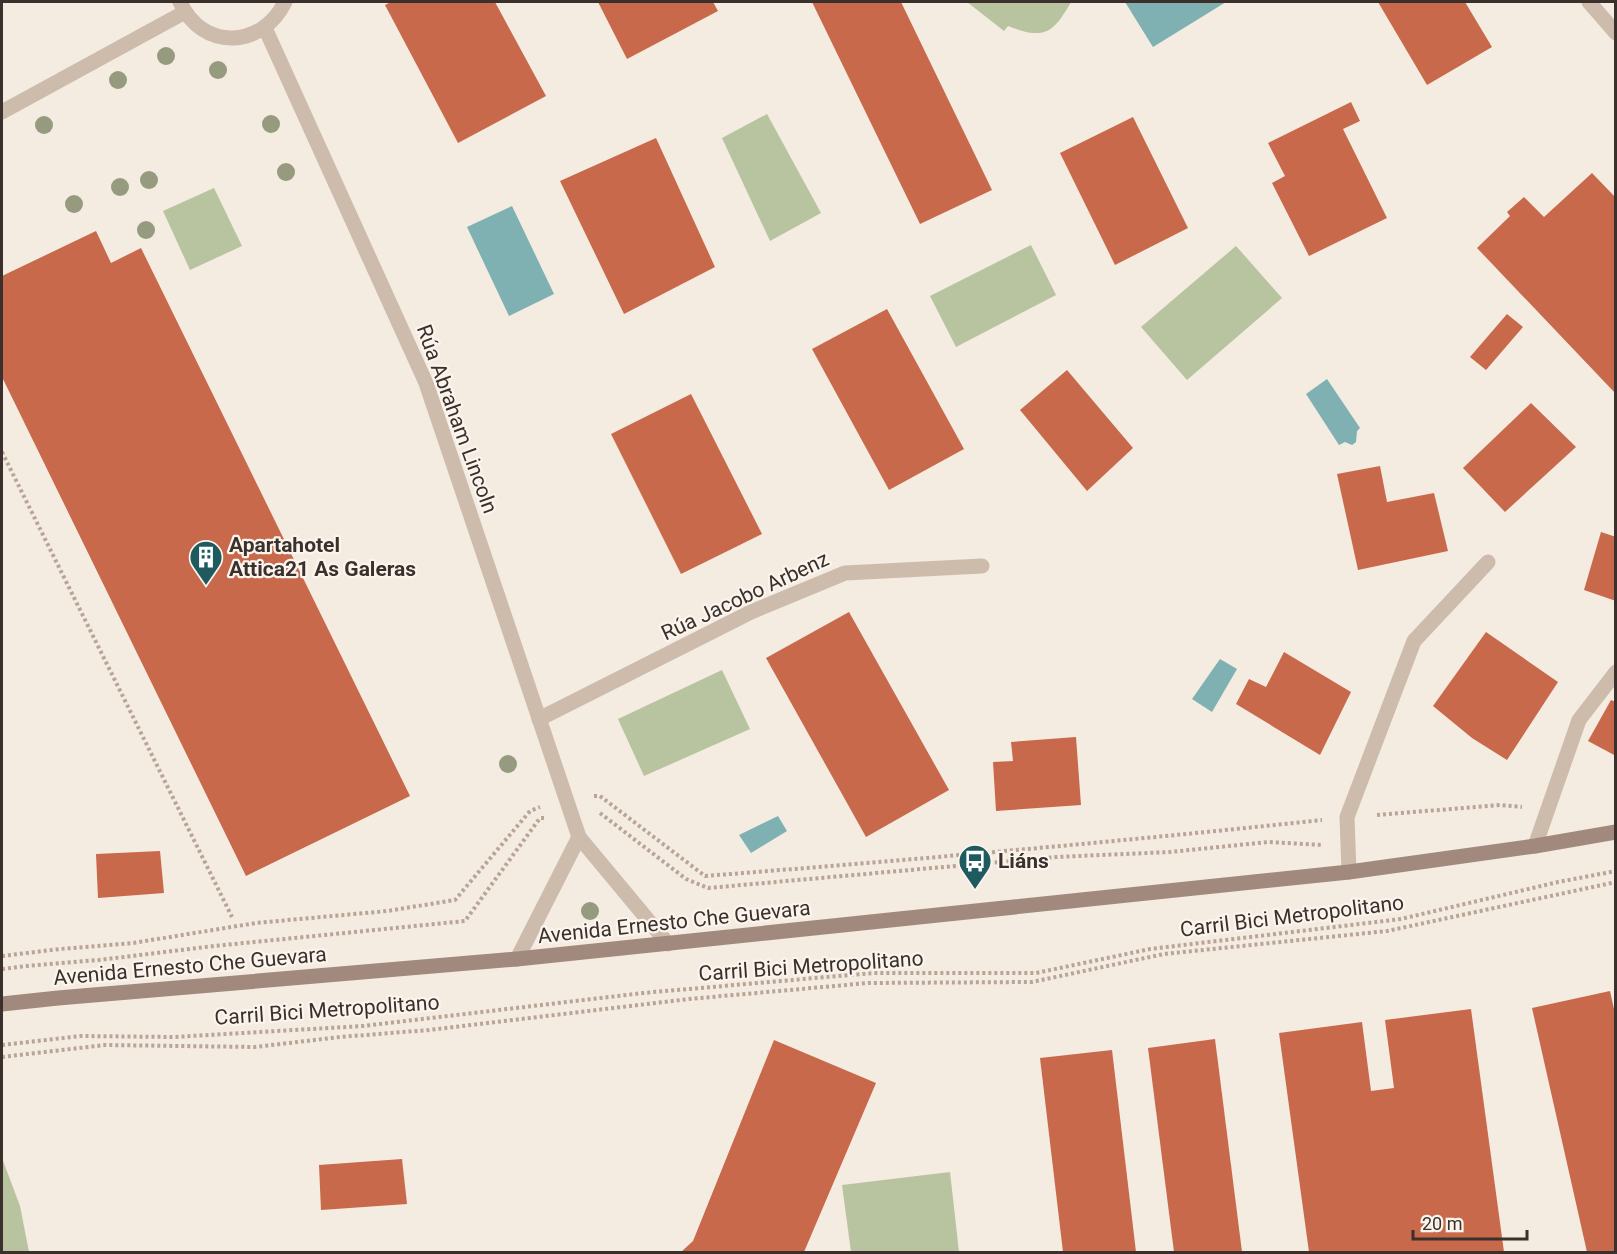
<svg xmlns="http://www.w3.org/2000/svg" width="1617" height="1254" viewBox="0 0 1617 1254" font-family="Roboto,sans-serif">
	<style>
		.green { fill: #b8c4a0 }
		.water { fill: #7fb0b2 }
		.building { fill: #c8694b }
		.lines { fill: none; stroke-linecap: round; stroke-linejoin: round }
		.path { stroke: #b9a596; stroke-width: 4; stroke-dasharray: 3 3; stroke-linecap: butt }
		.street { stroke: #cdbbac; stroke-width: 15 }
		.secondary { stroke: #a18a7d; stroke-width: 15 }
		.tree { fill: #969b7f }
		.labels { text-anchor: middle; stroke-width: 4.5; stroke-linejoin: round; paint-order: stroke }
		.street-label { font-size: 21px; fill: #3b302b; stroke: #fbf5ee }
		.poi-label { font-size: 21px; font-weight: bold; fill: #3b302b; stroke: #fbf5ee; text-anchor: start }
	</style>
	<rect width="100%" height="100%" fill="#f4ebe1"/>
	<g class="green">
		<path d="M967,2H1071C1053,34 1044,40 1008,26L1004,31Z"/>
		<polygon points="767,114 821,213 770,241 722,138"/>
		<polygon points="214,188 242,246 190,270 163,211"/>
		<polygon points="1031,245 1056,295 956,347 930,296"/>
		<polygon points="1236,246 1282,298 1187,380 1141,327"/>
		<polygon points="722,670 750,729 644,776 618,719"/>
		<polygon points="2,1158 20,1206 29,1252 2,1252"/>
		<polygon points="950,1172 959,1252 851,1252 842,1185"/>
	</g>
	<g class="water">
		<polygon points="1125,2 1226,2 1153,47"/>
		<polygon points="512,206 554,294 509,316 467,227"/>
		<polygon points="1327,379 1360,428 1357,431 1356,442 1352,445 1345,442 1339,445 1306,394"/>
		<polygon points="1220,659 1237,669 1212,712 1192,699"/>
		<polygon points="778,816 787,831 751,853 739,835"/>
	</g>
	<g class="building">
		<polygon points="391,2 495,2 546,96 458,143 385,5"/>
		<polygon points="598,2 713,2 718,11 627,59"/>
		<polygon points="812,2 901,2 992,190 920,224"/>
		<polygon points="1378,2 1465,2 1492,47 1427,85"/>
		<polygon points="1351,102 1360,121 1343,129 1387,218 1309,256 1272,183 1285,176 1268,143"/>
		<polygon points="1133,117 1188,228 1115,265 1060,153"/>
		<polygon points="656,138 715,267 624,314 560,181"/>
		<polygon points="1592,173 1616,198 1616,394 1477,248 1510,216 1507,212 1524,197 1544,217"/>
		<polygon points="96,231 111,263 141,248 410,796 246,876 2,377 2,276"/>
		<polygon points="887,309 964,449 889,490 812,349"/>
		<polygon points="1507,314 1523,327 1486,370 1470,357"/>
		<polygon points="1067,370 1133,448 1087,491 1020,410"/>
		<polygon points="691,394 762,534 681,574 611,434"/>
		<polygon points="1531,403 1576,447 1505,512 1463,468"/>
		<polygon points="1380,466 1387,502 1434,493 1448,551 1358,570 1337,474"/>
		<polygon points="1601,532 1616,537 1616,601 1584,590"/>
		<polygon points="849,612 949,790 866,837 766,658"/>
		<polygon points="1486,632 1558,682 1507,760 1472,738 1433,706"/>
		<polygon points="1284,652 1351,692 1320,755 1236,704 1249,679 1266,687"/>
		<polygon points="1611,700 1616,702 1616,756 1588,741"/>
		<polygon points="1076,737 1081,805 996,811 993,762 1013,761 1011,742"/>
		<polygon points="160,851 164,893 98,898 96,854"/>
		<polygon points="1610,991 1616,1018 1616,1252 1587,1252 1532,1008"/>
		<polygon points="1471,1009 1504,1252 1309,1252 1279,1033 1362,1022 1371,1091 1394,1088 1385,1020"/>
		<polygon points="1215,1039 1242,1252 1174,1252 1148,1048"/>
		<polygon points="774,1040 876,1083 804,1252 681,1252 693,1241"/>
		<polygon points="1112,1050 1136,1252 1063,1252 1040,1058"/>
		<polygon points="402,1159 407,1204 321,1210 319,1165"/>
	</g>
	<g class="lines">
		<g class="path">
			<polyline points="2,452 232,917"/>
			<path d="M594,796H600L705,876C911,860 1116,842 1322,820"/>
			<polyline points="600,813 686,879 708,888 1056,857 1170,852 1268,842 1323,845"/>
			<polyline points="1377,815 1500,805 1522,807"/>
			<polyline points="2,956 60,949 133,943 256,923 387,911 455,900 530,811 540,807"/>
			<polyline points="2,969 27,966 99,960 214,946 465,921 540,818 544,818"/>
			<polyline points="2,1045 81,1036 174,1037 363,1026 643,993 873,973 1036,973 1150,949 1401,919 1558,882 1616,871"/>
			<polyline points="2,1057 105,1045 255,1047 340,1037 429,1030 689,999 868,983 1032,982 1164,954 1387,931 1616,882"/>
		</g>
		<g class="street">
			<path d="M180,2C202,51 262,49 285,2"/>
			<polyline points="1589,2 1616,33"/>
			<polyline points="265,28 426,383 579,837 668,944"/>
			<polyline points="2,112 185,12"/>
			<polyline points="539,719 751,612 845,573 982,566"/>
			<polyline points="1535,846 1579,720 1616,672"/>
			<polyline points="1349,872 1347,817 1414,641 1488,562"/>
			<polyline points="517,959 579,837"/>
		</g>
		<polyline class="secondary" points="2,1004 58,998 517,959 1349,872 1535,846 1616,832"/>
	</g>
	<g class="tree">
		<circle cx="166" cy="56" r="9"/>
		<circle cx="218" cy="70" r="9"/>
		<circle cx="118" cy="80" r="9"/>
		<circle cx="271" cy="124" r="9"/>
		<circle cx="44" cy="125" r="9"/>
		<circle cx="286" cy="172" r="9"/>
		<circle cx="149" cy="180" r="9"/>
		<circle cx="120" cy="187" r="9"/>
		<circle cx="74" cy="204" r="9"/>
		<circle cx="146" cy="230" r="9"/>
		<circle cx="508" cy="764" r="9"/>
		<circle cx="590" cy="911" r="9"/>
	</g>
	<defs>
		<symbol id="building-pin" viewBox="-11 -11 22 30"><path d="M0 17L-7.5 6A9.5 9.5 0 1 1 7.5 6Z" fill="#1f5a5e" stroke="#fbf5ee"/><path d="M-4-6H4V6H1V3H-1V6H-4ZM-2.5-4.3h1.7v1.8h-1.7ZM.8-4.3h1.7v1.8H.8ZM-2.5-1h1.7V.8h-1.7ZM.8-1h1.7V.8H.8Z" fill="#fff"/></symbol>
		<symbol id="bus-pin" viewBox="-11 -11 22 30"><path d="M0 17L-7.5 6A9.5 9.5 0 1 1 7.5 6Z" fill="#1f5a5e" stroke="#fbf5ee"/><path d="M-5-6H5V4H4V6H2V4H-2V6H-4V4H-5ZM-3.5-4V0h7V-4ZM-3.5 1.2v1.5H-2V1.2ZM2 1.2v1.5H3.5V1.2Z" fill="#fff"/></symbol>
	</defs>
	<g fill-rule="evenodd">
		<use href="#building-pin" x="187" y="538" width="38" height="52"/>
		<use href="#bus-pin" x="956" y="842" width="38" height="52"/>
	</g>
	<g class="labels">
		<g class="street-label">
			<text transform="translate(457 419) rotate(70)" y="7">Rúa Abraham Lincoln</text>
			<text transform="translate(745 596) rotate(-25)" y="7">Rúa Jacobo Arbenz</text>
			<text transform="translate(1292 916) rotate(-7)" y="7">Carril Bici Metropolitano</text>
			<text transform="translate(674 922) rotate(-6)" y="7">Avenida Ernesto Che Guevara</text>
			<text transform="translate(190 966) rotate(-5)" y="7">Avenida Ernesto Che Guevara</text>
			<text transform="translate(811 966) rotate(-4)" y="7">Carril Bici Metropolitano</text>
			<text transform="translate(327 1010) rotate(-4)" y="7">Carril Bici Metropolitano</text>
		</g>
		<g class="poi-label">
			<text x="229" y="552">Apartahotel<tspan x="229" dy="24">Attica21 As Galeras</tspan></text>
			<text x="998" y="868">Liáns</text>
		</g>
	</g>
	<rect width="1617" height="1254" fill="none" stroke="#3b302b" stroke-width="6"/>
	<path d="M1413 1230v9h114v-9" fill="none" stroke="#3b302b" stroke-width="3"/>
	<text x="1422" y="1230" font-size="18" fill="#3b302b" stroke="#fbf5ee" stroke-width="4.5" paint-order="stroke">20 m</text>
</svg>
